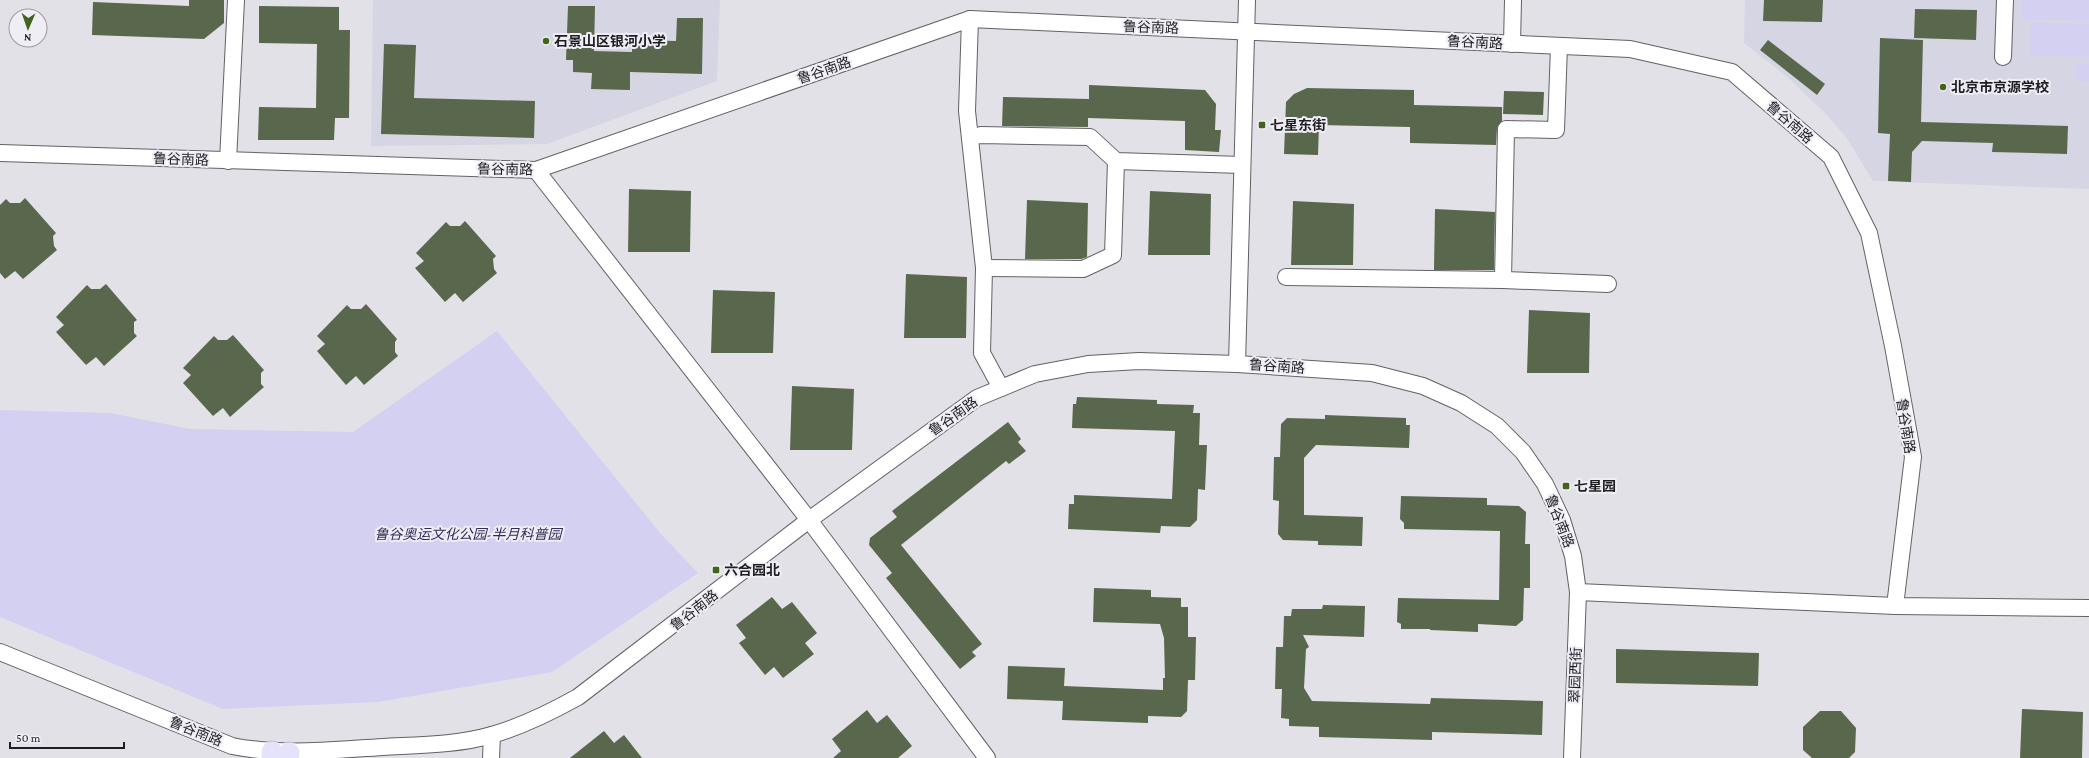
<svg xmlns="http://www.w3.org/2000/svg" width="2089" height="758" viewBox="0 0 2089 758" font-family="'Crimson Pro','Noto Sans SC',serif">
	<style>
		.built { fill: #d6d5e3 }
		.green { fill: #d3d0f2 }
		.building { fill: #59684c }
		.lines { fill: none; stroke-linecap: round; stroke-linejoin: round }
		.minor-casing { stroke: #616167; stroke-width: 18 }
		.major-casing { stroke: #c0c0c1; stroke-width: 23 }
		.minor { stroke: #fff; stroke-width: 16 }
		.major { stroke: #e5e3fb; stroke-width: 21 }
		.poi-dot { fill: #42641c; stroke: #efeef6; stroke-width: 1.5 }
		.labels { text-anchor: middle; stroke-width: 4; stroke-linejoin: round; paint-order: stroke }
		.street-label { font-size: 14px; fill: #1e1e21; stroke: #efeef6 }
		.poi-label { font-size: 14px; font-weight: bold; fill: #1e1e21; stroke: #efeef6; text-anchor: start }
		.park-label { font-size: 14px; font-style: italic; fill: #342c58; stroke: #efeef6 }
	</style>
	<rect width="100%" height="100%" fill="#e2e1e8"/>
	<g class="built">
		<polygon points="373,0 720,0 717,81 547,144 371,146"/>
		<polygon points="1745,0 2089,0 2089,189 1873,181 1846,137 1825,113 1786,76 1744,43"/>
	</g>
	<g class="green">
		<polygon points="2021,0 2089,0 2089,21 2021,19"/>
		<polygon points="2031,22 2089,24 2089,57 2030,55"/>
		<rect x="2076" y="64" width="13" height="18"/>
		<polygon points="497,331 660,533 698,573 552,672 378,702 223,709 0,617 0,410 110,413 190,429 353,432"/>
	</g>
	<g class="building">
		<polygon points="189,0 224,0 224,23 204,39 92,35 93,2 189,6"/>
		<polygon points="1764,0 1823,0 1822,22 1763,21"/>
		<polygon points="259,6 339,7 339,30 350,30 349,118 335,118 334,140 258,140 259,107 316,108 317,44 259,43"/>
		<polygon points="568,6 595,6 594,51 632,52 632,40 676,41 677,18 703,18 702,74 630,72 630,90 591,89 592,73 573,72 573,60 566,60"/>
		<polygon points="1915,9 1977,10 1976,40 1914,38"/>
		<polygon points="1880,38 1923,40 1921,122 2068,126 2067,154 1992,152 1993,143 1922,141 1912,152 1911,182 1888,181 1890,134 1878,133"/>
		<polygon points="1768,40 1825,84 1817,95 1760,50"/>
		<polygon points="384,44 416,45 414,98 535,101 534,138 381,134"/>
		<polygon points="1089,85 1205,90 1216,104 1215,130 1221,130 1219,152 1185,150 1185,121 1088,118 1088,127 1002,126 1003,97 1089,99"/>
		<polygon points="1307,88 1414,90 1414,105 1502,107 1502,121 1497,128 1496,145 1410,143 1410,127 1319,125 1318,155 1284,154 1286,102 1294,94"/>
		<polygon points="1504,91 1544,92 1543,115 1503,114"/>
		<polygon points="629,189 691,191 690,252 628,252"/>
		<polygon points="1150,191 1211,194 1210,255 1148,255"/>
		<polygon points="25,198 56,233 53,236 54,246 57,250 23,279 15,271 5,279 0,273 0,205 6,199 10,203 20,203"/>
		<polygon points="1027,200 1088,203 1087,257 1081,259 1025,259"/>
		<polygon points="1293,201 1354,204 1353,265 1291,265"/>
		<polygon points="1435,209 1495,212 1494,270 1434,270"/>
		<polygon points="465,221 496,256 493,259 494,269 497,273 463,302 455,293 445,302 415,268 424,261 416,253 446,222 450,226 460,226"/>
		<polygon points="906,274 967,277 966,338 904,338"/>
		<polygon points="106,284 137,320 134,322 134,333 137,336 104,366 96,357 86,365 56,332 64,325 56,317 87,285 91,289 100,289"/>
		<polygon points="713,290 775,292 773,353 711,353"/>
		<polygon points="366,304 397,339 395,342 395,352 398,356 364,385 356,376 346,385 317,351 325,344 317,336 347,305 351,309 361,309"/>
		<polygon points="1529,310 1590,313 1589,373 1527,373"/>
		<polygon points="233,335 264,370 261,373 261,384 264,387 230,417 223,408 213,416 183,383 191,375 183,368 214,336 218,340 227,340"/>
		<polygon points="792,386 854,389 852,450 790,450"/>
		<polygon points="1077,397 1157,400 1157,404 1194,405 1193,413 1200,413 1199,445 1207,445 1205,490 1198,489 1197,520 1190,527 1161,526 1160,533 1068,529 1069,504 1074,504 1074,495 1172,499 1175,431 1072,428 1073,404 1076,404"/>
		<polygon points="1325,415 1406,418 1406,425 1410,425 1409,448 1316,445 1304,458 1304,515 1363,517 1362,546 1318,545 1318,541 1283,540 1278,534 1279,501 1273,500 1274,457 1280,457 1281,424 1287,418 1325,419"/>
		<polygon points="1008,422 1021,439 1018,442 1026,451 1009,464 1006,461 901,545 982,644 972,652 976,656 960,669 886,578 892,573 869,545 870,538 897,517 892,511"/>
		<polygon points="1401,496 1487,498 1487,505 1519,506 1526,512 1525,544 1530,544 1530,588 1524,588 1523,620 1516,626 1478,624 1478,632 1430,630 1430,629 1401,629 1401,624 1397,622 1398,598 1499,600 1500,531 1404,529 1404,523 1400,519"/>
		<polygon points="1094,588 1151,590 1151,597 1181,598 1181,607 1188,607 1188,637 1196,637 1195,680 1188,680 1187,711 1181,717 1148,716 1148,723 1062,720 1063,701 1007,699 1008,666 1065,668 1064,686 1163,690 1163,678 1165,678 1164,638 1160,624 1093,622"/>
		<polygon points="772,597 782,609 792,602 817,633 805,643 814,654 783,678 774,667 765,675 739,643 746,638 736,625"/>
		<polygon points="1323,605 1365,606 1364,637 1303,635 1309,647 1306,649 1304,688 1312,701 1430,704 1431,698 1543,701 1542,735 1432,732 1432,740 1319,737 1319,727 1289,726 1289,719 1281,718 1282,689 1275,689 1276,647 1283,647 1284,616 1291,616 1292,609 1322,609"/>
		<polygon points="1616,649 1759,653 1758,686 1616,683"/>
		<polygon points="2022,709 2083,712 2082,758 2020,758"/>
		<polygon points="867,710 877,723 887,715 912,746 898,758 833,758 841,751 832,739"/>
		<polygon points="1820,711 1841,711 1856,728 1855,752 1849,758 1812,758 1803,750 1803,727"/>
		<polygon points="604,731 614,743 624,735 642,758 570,758"/>
	</g>
	<g class="lines">
		<defs>
			<g id="minor">
				<polyline points="970,19 967,111 984,268 982,353 1001,388"/>
				<polyline points="1512,44 1513,0"/>
				<polyline points="2003,57 2005,0"/>
				<polyline points="970,137 981,135 1090,137 1116,161 1242,165"/>
				<polyline points="0,153 536,170 970,19 1630,49 1732,72 1831,157 1869,233 1893,346 1913,457 1895,606"/>
				<polyline points="228,161 236,0"/>
				<polyline points="536,170 809,520 987,758"/>
				<polyline points="984,268 1083,269 1113,255 1116,161"/>
				<polyline points="1286,277 1503,280 1608,284"/>
				<polyline points="1503,280 1506,129 1556,130 1559,46"/>
				<polyline points="1237,364 1247,0"/>
				<polyline points="1578,592 1895,606 2089,608"/>
				<path d="M0,652L232,746C282,756 332,750 383,747C419,745 457,745 492,735C523,726 551,712 578,697L809,520L977,398L1035,374L1088,364L1139,361L1237,364L1372,373L1423,386L1461,403L1497,426L1523,452L1545,484L1562,520L1573,556L1578,592L1572,758"/>
				<polyline points="491,758 492,735"/>
			</g>
			<g id="major">
				<polyline points="272,758 272,752"/>
				<polyline points="288,758 289,753"/>
			</g>
		</defs>
		<use href="#minor" class="minor-casing"/>
		<use href="#major" class="major-casing"/>
		<use href="#minor" class="minor"/>
		<use href="#major" class="major"/>
	</g>
	<g class="poi-dot">
		<circle cx="546" cy="41" r="4"/>
		<circle cx="1943" cy="87" r="4"/>
		<rect x="1258" y="121" width="8" height="8" rx="2"/>
		<rect x="1562" y="482" width="8" height="8" rx="2"/>
		<rect x="712" y="566" width="8" height="8" rx="2"/>
	</g>
	<g class="labels">
		<g class="street-label">
			<text transform="translate(1151 27) rotate(2)" y="5">鲁谷南路</text>
			<text transform="translate(1475 42) rotate(3)" y="5">鲁谷南路</text>
			<text transform="translate(824 70) rotate(-19)" y="5">鲁谷南路</text>
			<text transform="translate(1790 122) rotate(41)" y="5">鲁谷南路</text>
			<text transform="translate(181 159) rotate(2)" y="5">鲁谷南路</text>
			<text transform="translate(505 169) rotate(1)" y="5">鲁谷南路</text>
			<text transform="translate(1277 366) rotate(4)" y="5">鲁谷南路</text>
			<text transform="translate(953 416) rotate(-35)" y="5">鲁谷南路</text>
			<text transform="translate(1906 426) rotate(81)" y="5">鲁谷南路</text>
			<text transform="translate(1560 521) rotate(69)" y="5">鲁谷南路</text>
			<text transform="translate(694 610) rotate(-38)" y="5">鲁谷南路</text>
			<text transform="translate(1575 675) rotate(-88)" y="5">翠园西街</text>
			<text transform="translate(196 731) rotate(22)" y="5">鲁谷南路</text>
		</g>
		<g class="poi-label">
			<text x="554" y="46">石景山区银河小学</text>
			<text x="1951" y="92">北京市京源学校</text>
			<text x="1270" y="130">七星东街</text>
			<text x="1574" y="491">七星园</text>
			<text x="724" y="575">六合园北</text>
		</g>
		<g class="park-label">
			<text x="468" y="539">鲁谷奥运文化公园-半月科普园</text>
		</g>
	</g>
	<g transform="translate(28 28) rotate(182)"><circle r="19" fill="#efeef6" stroke="#9b9ba1"/>
	<path d="M0-3L7 15L0 10L-7 15Z" fill="#42641c"/>
	<text y="-6" font-size="11" font-weight="bold" text-anchor="middle" fill="#1e1e21">N</text>
	</g>
	<path d="M10 742v6h114v-6" fill="none" stroke="#1e1e21" stroke-width="2"/>
	<text x="16" y="742" font-size="12" fill="#1e1e21" stroke="#efeef6" stroke-width="3" paint-order="stroke">50 m</text>
</svg>
